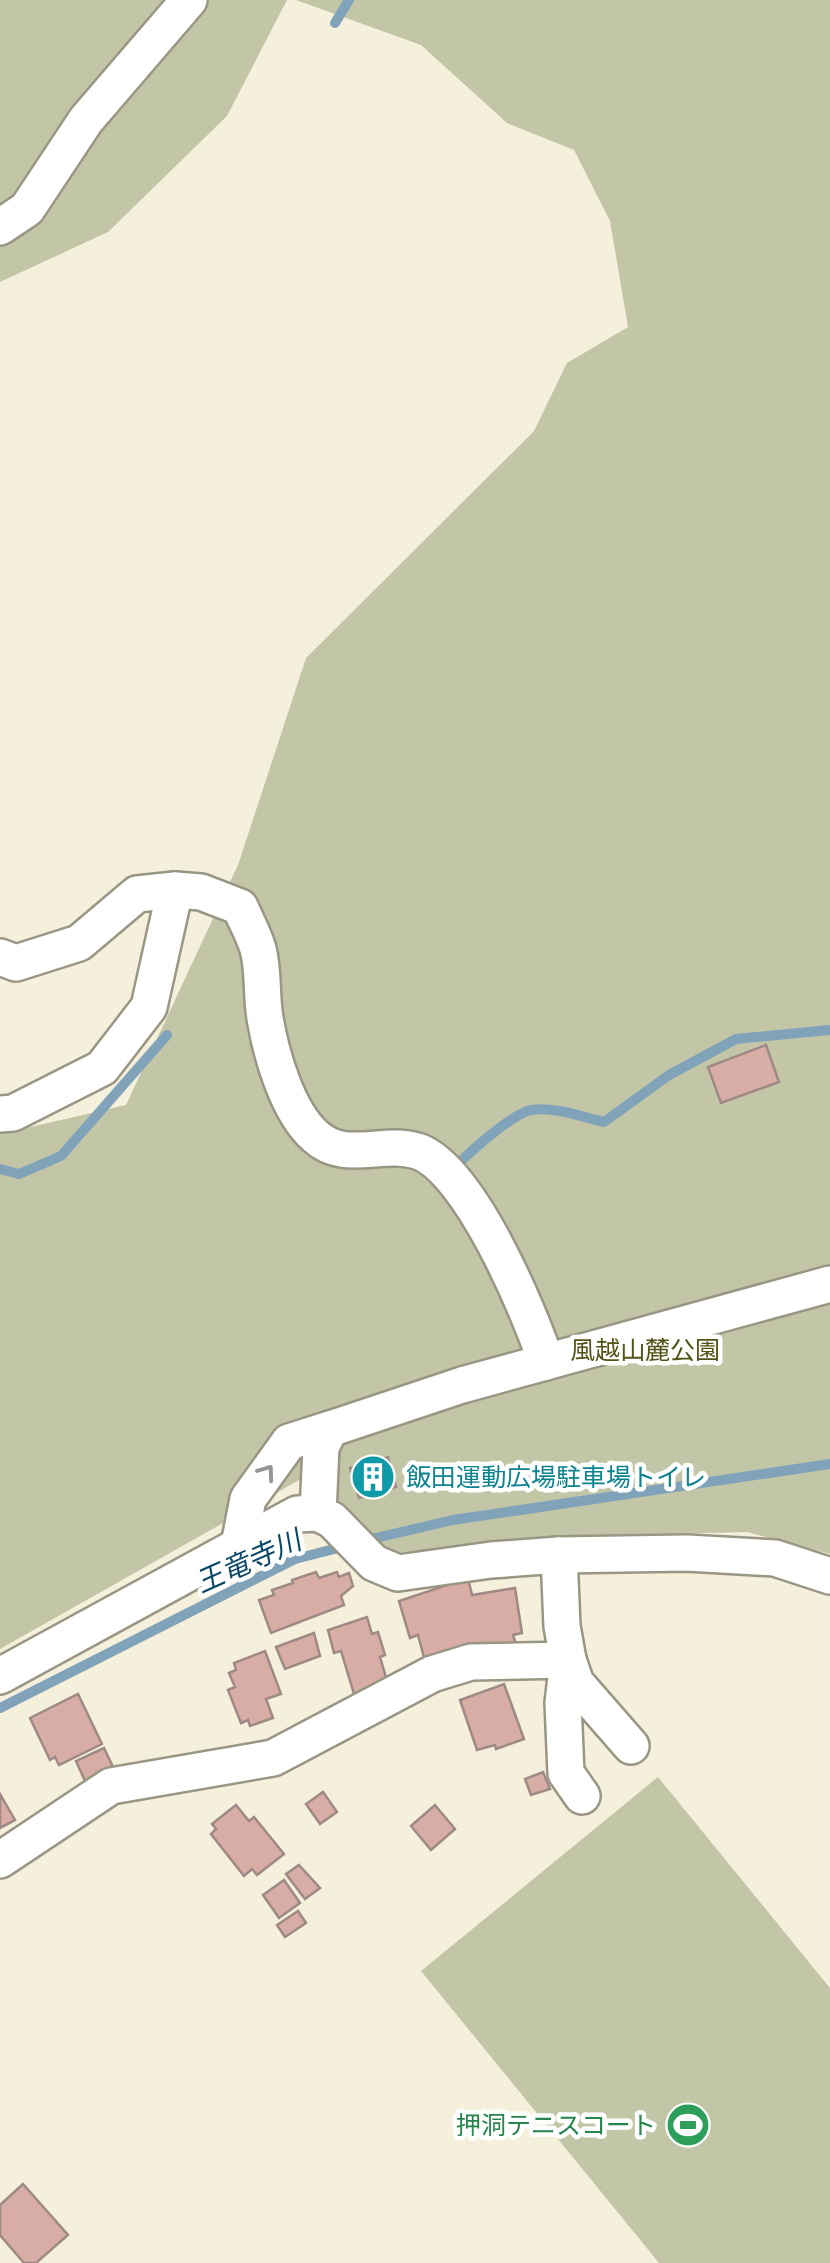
<svg xmlns="http://www.w3.org/2000/svg" width="830" height="2263" viewBox="0 0 830 2263" font-family="Figtree,'Noto Sans JP',sans-serif">
	<style>
		.green { fill: #c3c6a6 }
		.lines { fill: none; stroke-linecap: round; stroke-linejoin: round }
		.stream { stroke: #81a3ba; stroke-width: 10 }
		.building { fill: #d7ada5; stroke: #9e8985; stroke-width: 2.5 }
		.minor-casing { stroke: #9a9684; stroke-width: 40 }
		.minor { stroke: #fff; stroke-width: 35 }
		.oneway { stroke: #969592 }
		.labels { text-anchor: middle; stroke-width: 9; stroke-linejoin: round; paint-order: stroke }
		.park-label { font-size: 25px; fill: #525417; stroke: #fff }
		.culture-label { font-size: 25px; fill: #0d838f; stroke: #fff; text-anchor: start }
		.leisure-label { font-size: 25px; fill: #27864d; stroke: #fff; text-anchor: end }
		.water-label { font-size: 28px; font-style: italic; fill: #084768; stroke: #fff }
	</style>
	<rect width="100%" height="100%" fill="#f5f0dc"/>
	<g class="green">
		<polygon points="0,0 287,0 227,116 108,232 0,282"/>
		<polygon points="296,0 830,0 830,1554 747,1532 586,1536 391,1553 347,1507 308,1475 0,1649 0,1134 126,1105 238,865 306,658 534,431 567,363 628,327 610,221 574,150 507,123 421,45"/>
		<polygon points="658,1777 830,1988 830,2263 659,2263 421,1971"/>
	</g>
	<g class="lines">
		<g class="stream">
			<polyline points="335,23 349,0"/>
			<path d="M459,1163C472,1150 514,1113 531,1110C553,1106 582,1117 604,1122L669,1075L736,1039L830,1030"/>
			<polyline points="0,1169 19,1174 61,1156 167,1035"/>
			<polyline points="363,1541 453,1520 830,1464"/>
			<polyline points="0,1708 295,1559 346,1546"/>
		</g>
	</g>
	<g class="building">
		<polygon points="766,1045 779,1082 721,1103 708,1067"/>
		<polygon points="388,1457 396,1487 359,1498 350,1468"/>
		<polygon points="316,1572 319,1578 337,1572 339,1577 349,1573 353,1586 341,1596 344,1605 271,1633 259,1600 274,1595 272,1590 293,1583 292,1580"/>
		<polygon points="468,1578 472,1595 515,1588 522,1633 513,1635 516,1644 425,1661 418,1635 410,1638 399,1601"/>
		<polygon points="367,1617 372,1634 378,1632 385,1655 380,1657 388,1684 354,1694 341,1651 334,1653 328,1630"/>
		<polygon points="314,1633 320,1656 285,1669 276,1647"/>
		<polygon points="265,1651 281,1694 266,1699 273,1718 250,1726 248,1720 241,1723 228,1690 235,1687 229,1673 236,1670 234,1663"/>
		<polygon points="504,1684 524,1739 496,1749 495,1745 477,1750 460,1700"/>
		<polygon points="78,1694 102,1744 59,1765 55,1757 50,1760 30,1718"/>
		<polygon points="104,1748 113,1767 85,1781 76,1761"/>
		<polygon points="543,1772 550,1789 531,1795 525,1779"/>
		<polygon points="323,1792 337,1812 320,1824 306,1804"/>
		<polygon points="0,1794 15,1820 0,1828"/>
		<polygon points="236,1805 249,1821 254,1817 284,1854 257,1875 252,1869 244,1876 211,1834 216,1829 212,1824"/>
		<polygon points="435,1805 455,1829 431,1850 411,1826"/>
		<polygon points="299,1865 320,1888 305,1899 286,1874"/>
		<polygon points="284,1880 300,1903 279,1918 263,1895"/>
		<polygon points="298,1911 306,1923 285,1937 277,1925"/>
		<polygon points="23,2184 68,2235 36,2263 24,2263 0,2235 0,2205"/>
	</g>
	<g class="lines">
		<defs>
			<g id="minor">
				<polyline points="0,227 27,209 86,120 189,0"/>
				<path d="M175,890L201,892L240,907C246,921 254,935 258,949C264,971 261,996 265,1018C271,1054 287,1111 315,1136C345,1164 382,1140 417,1151C469,1167 530,1313 546,1362"/>
				<polyline points="0,957 16,963 79,943 137,894 175,890 149,1007 102,1068 13,1113 0,1114"/>
				<polyline points="318,1513 321,1447 330,1429 462,1385 830,1284"/>
				<polyline points="239,1545 248,1499 289,1442 330,1429"/>
				<polyline points="568,1660 563,1703 566,1773 582,1796"/>
				<polyline points="568,1660 576,1683 631,1746"/>
				<polyline points="0,1676 297,1514 318,1513 332,1520 374,1563 398,1573 491,1560 559,1555 687,1553 775,1558 830,1576"/>
				<polyline points="0,1860 111,1786 273,1758 432,1674 471,1662 568,1660 562,1626 559,1555"/>
			</g>
		</defs>
		<use href="#minor" class="minor-casing"/>
		<use href="#minor" class="minor"/>
	</g>
	<defs><path id="oneway-chevron" d="M-2-3.5L2.5 0L-2 3.5" fill="none" stroke-width="1.6" stroke-linecap="round" stroke-linejoin="round" transform="scale(2.5)"/></defs>
	<use class="oneway" href="#oneway-chevron" transform="translate(267 1472) rotate(-54)"/>
	<defs>
		<symbol id="building-disc" viewBox="-11 -11 22 22"><circle r="9.5" fill="#0f9aa8" stroke="#fff"/><path d="M-4-6H4V6H1V3H-1V6H-4ZM-2.5-4.3h1.7v1.8h-1.7ZM.8-4.3h1.7v1.8H.8ZM-2.5-1h1.7V.8h-1.7ZM.8-1h1.7V.8H.8Z" fill="#fff"/></symbol>
		<symbol id="stadium-disc" viewBox="-11 -11 22 22"><circle r="9.5" fill="#2e9e5b" stroke="#fff"/><path d="M0-5a6.5 5 0 1 0 0 10a6.5 5 0 1 0 0-10ZM-3.5-1.8h7v3.6h-7Z" fill="#fff"/></symbol>
	</defs>
	<g fill-rule="evenodd">
		<use href="#building-disc" x="348" y="1452" width="50" height="50"/>
		<use href="#stadium-disc" x="663" y="2100" width="50" height="50"/>
	</g>
	<g class="labels">
		<g class="park-label">
			<text x="645" y="1359">風越山麓公園</text>
		</g>
		<g class="culture-label">
			<text x="406" y="1486">飯田運動広場駐車場トイレ</text>
		</g>
		<g class="leisure-label">
			<text x="656" y="2134">押洞テニスコート</text>
		</g>
		<g class="water-label">
			<text transform="translate(248 1561) rotate(-24)" y="10">王竜寺川</text>
		</g>
	</g>
</svg>
